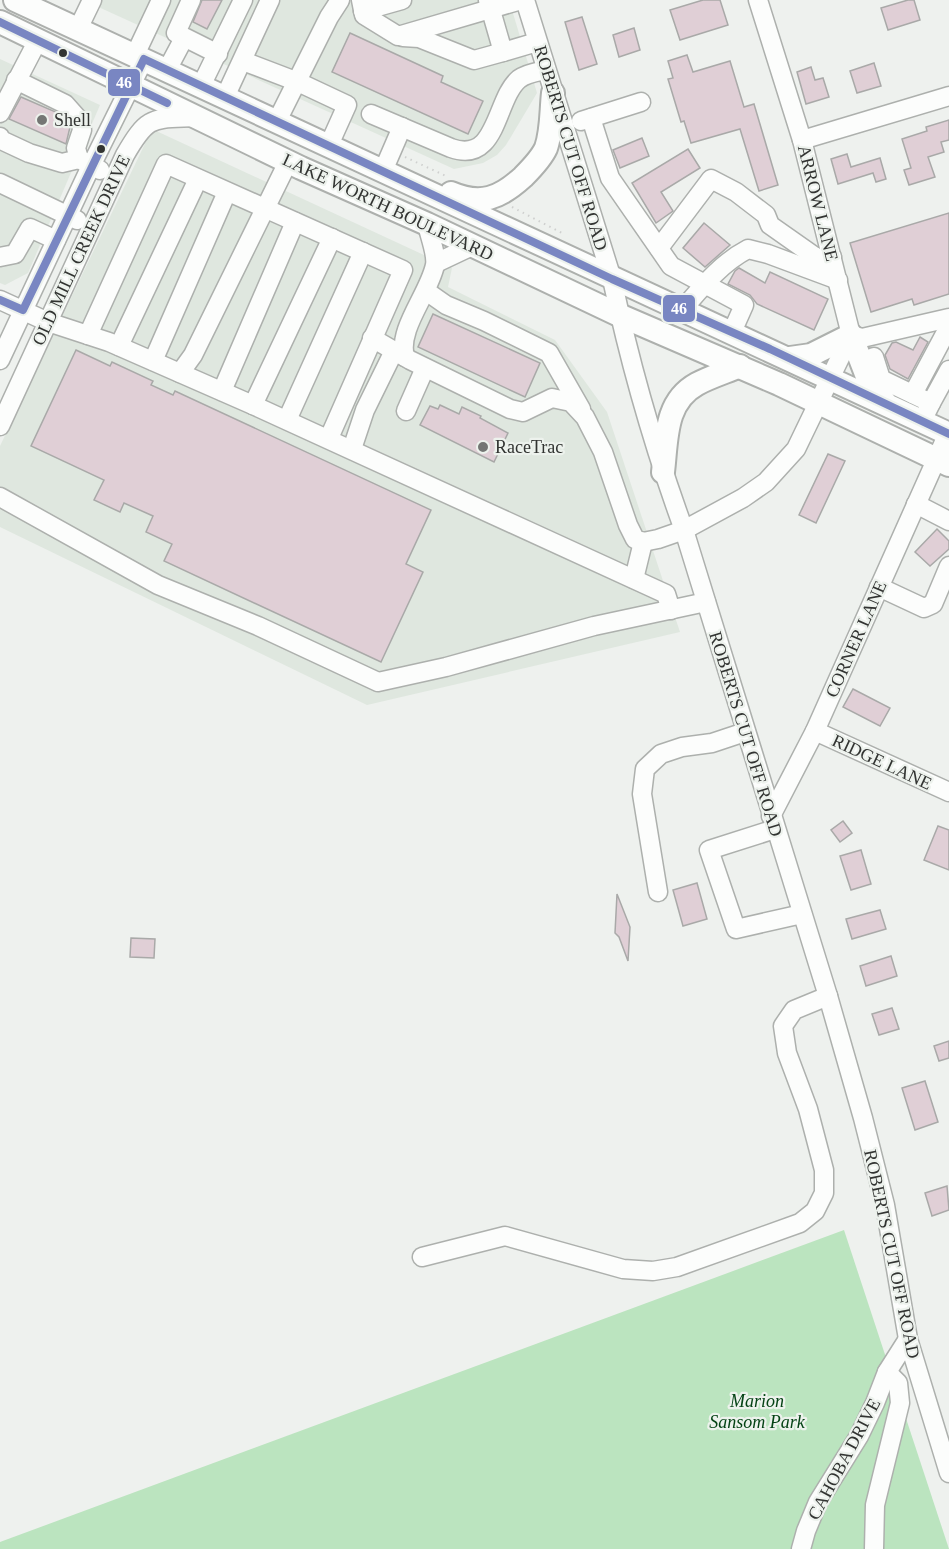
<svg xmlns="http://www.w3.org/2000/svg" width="949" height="1549" viewBox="0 0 949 1549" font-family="Georgia,serif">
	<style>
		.built { fill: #dfe7df }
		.green { fill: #bbe4bf }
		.building { fill: #e0cfd6; stroke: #a9a9a8; stroke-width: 1.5 }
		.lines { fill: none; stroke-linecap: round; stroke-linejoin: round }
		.minor-casing { stroke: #adb0ad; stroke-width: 21 }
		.major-casing { stroke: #adb0ad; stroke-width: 26 }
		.path { stroke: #cfd0cf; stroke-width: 2; stroke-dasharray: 1.5 4.5; stroke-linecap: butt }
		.minor { stroke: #fcfdfc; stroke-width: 18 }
		.major { stroke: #fcfdfc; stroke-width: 22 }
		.bus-1-casing { stroke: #edf2ed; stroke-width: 12 }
		.bus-1 { stroke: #7986c2; stroke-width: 8 }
		.bus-dot { fill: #323432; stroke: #edf2ed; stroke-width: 2 }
		.poi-dot { fill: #747674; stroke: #edf2ed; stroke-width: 2 }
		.labels { text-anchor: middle; stroke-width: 4.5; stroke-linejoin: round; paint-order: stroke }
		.poi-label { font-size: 18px; fill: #323432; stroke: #edf2ed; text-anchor: start }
		.street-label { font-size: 18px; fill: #323432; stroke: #edf2ed }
		.park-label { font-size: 18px; font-style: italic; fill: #054315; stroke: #edf2ed }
		.line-badge { stroke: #edf2ed; stroke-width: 2 }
		.badge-label { font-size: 16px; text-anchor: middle; font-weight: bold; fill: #fff }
	</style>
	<rect width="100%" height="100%" fill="#eef1ee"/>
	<g class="built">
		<polygon points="83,0 509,0 537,93 506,145 497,155 483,163 454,169"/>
		<polygon points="0,59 100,105 28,273 5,285 0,283"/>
		<polygon points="152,129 452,268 448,287 555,340 607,412 680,632 367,705 0,527 0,446"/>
	</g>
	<polygon class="green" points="844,1230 949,1549 0,1549 0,1542"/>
	<g class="building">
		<polygon points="202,0 222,0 207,29 193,22"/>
		<polygon points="703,0 720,0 728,25 680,40 670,10"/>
		<polygon points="908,0 914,0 920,20 888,30 881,8"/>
		<polygon points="582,17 597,64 579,70 565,22"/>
		<polygon points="634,28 640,50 619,57 613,35"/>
		<polygon points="350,33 443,76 441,82 483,101 468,134 332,72"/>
		<polygon points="687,55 693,72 730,61 744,107 754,104 778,185 759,191 740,129 691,143 684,121 681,122 668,79 673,78 668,61"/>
		<polygon points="874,63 881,86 857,93 850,71"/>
		<polygon points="811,67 815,80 823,78 829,97 806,104 797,72"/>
		<polygon points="21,97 58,113 70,127 66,144 9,119"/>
		<polygon points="949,120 949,140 941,142 944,152 928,157 935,177 909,185 904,170 911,168 902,139 927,131 926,127"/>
		<polygon points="642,138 649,156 620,168 613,150"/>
		<polygon points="688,149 700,168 661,192 673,211 656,223 632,183"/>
		<polygon points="847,154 851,167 880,158 886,179 876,182 873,173 838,184 831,159"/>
		<polygon points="949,213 949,294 914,305 912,299 871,312 850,243"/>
		<polygon points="704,223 730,245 705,267 683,248"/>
		<polygon points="739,268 765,283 770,272 828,299 814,330 757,304 750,295 728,284 735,271"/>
		<polygon points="433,314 540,363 525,397 418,347"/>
		<polygon points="920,337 928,342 908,379 890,369 885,355 892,343 896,342 913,350"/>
		<polygon points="76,350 110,366 112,362 153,381 151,385 173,395 175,391 431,510 406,564 423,572 381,662 164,561 172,544 146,532 153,516 124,503 120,512 94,500 104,480 31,446"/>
		<polygon points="440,405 459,414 462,407 481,416 480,418 508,433 494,462 420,425 430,406 438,409"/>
		<polygon points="828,454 845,461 816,523 799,515"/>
		<polygon points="937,529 949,541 949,549 930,566 915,552"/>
		<polygon points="853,689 890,708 880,726 843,707"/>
		<polygon points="843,821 852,833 840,842 831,830"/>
		<polygon points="938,826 949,830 949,870 924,860"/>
		<polygon points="861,850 871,884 851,890 840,856"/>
		<polygon points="697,883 707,919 683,926 673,890"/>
		<polygon points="617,894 630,927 628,961 619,937 615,933"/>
		<polygon points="880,910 886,929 852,939 846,919"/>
		<polygon points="131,938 155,939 154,958 130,957"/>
		<polygon points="891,956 897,976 866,986 860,966"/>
		<polygon points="892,1008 899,1029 879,1035 872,1014"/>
		<polygon points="949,1041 949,1058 939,1061 934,1046"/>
		<polygon points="925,1081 938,1122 915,1130 902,1088"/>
		<polygon points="947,1186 949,1210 932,1216 925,1193"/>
	</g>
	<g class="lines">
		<defs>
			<g id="minor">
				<polyline points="191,0 176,33 218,54"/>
				<polyline points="361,0 364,15 398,36 521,0"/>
				<polyline points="488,0 503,52 537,42"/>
				<path d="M525,0L612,279C630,364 654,448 684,530L828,996L863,1118L885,1205L908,1339L949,1473"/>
				<polyline points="363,11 402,0"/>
				<polyline points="78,29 92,0"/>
				<polyline points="403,37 419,38 474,60 503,52"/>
				<polyline points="135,55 161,0"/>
				<polyline points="243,61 298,82 347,105 329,145"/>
				<polyline points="167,70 184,38"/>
				<polyline points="16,80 65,104 81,122 82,130 76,148 79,159"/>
				<polyline points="201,86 243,0"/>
				<polyline points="225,97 270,0"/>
				<polyline points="0,113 38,40"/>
				<path d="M371,114L451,148C498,165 495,99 519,79C527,73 537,72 546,70"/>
				<polyline points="591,118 610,178 671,266 744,305 732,332"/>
				<polyline points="277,121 329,17 340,0"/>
				<polyline points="581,121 641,102"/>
				<polyline points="0,137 1,140 29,153 62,163 79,159 100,170"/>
				<polyline points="802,140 949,96"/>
				<polyline points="383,171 402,127"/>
				<polyline points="0,183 77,220"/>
				<polyline points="659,248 711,179 736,192 766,215 770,225 817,258 832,257"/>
				<polyline points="0,257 15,254 30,228 56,240"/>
				<polyline points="436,263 472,246"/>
				<polyline points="426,291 446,305 484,321 549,353 581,409"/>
				<polyline points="0,300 48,322 109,342 255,406 666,594 671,610"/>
				<path d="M682,310C702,287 721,263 748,249L768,254L838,280"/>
				<polyline points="88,335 166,164 403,270 329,438"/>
				<polyline points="851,335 862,338 949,318"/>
				<polyline points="372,338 410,360 510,409 523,412 552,398 571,402 585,417 603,452 628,525 635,539 643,542 658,539 684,530 743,498 766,482 796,449 851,335 802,140 758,0"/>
				<polyline points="119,346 198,179"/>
				<path d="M405,357C397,329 429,294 435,265C437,254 429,235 427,224"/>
				<polyline points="0,360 91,166 144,59"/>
				<polyline points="153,361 227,192"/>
				<polyline points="862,362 874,357 881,379 931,403 922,421"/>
				<polyline points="180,373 193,355 288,162"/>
				<polyline points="222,391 295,222"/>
				<polyline points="913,394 945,334"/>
				<polyline points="931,403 949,370"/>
				<polyline points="253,405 332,238"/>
				<polyline points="406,411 425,368"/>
				<polyline points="287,420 363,252"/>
				<path d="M0,426L125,155C148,115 152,119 195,117"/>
				<polyline points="352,449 365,410 394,351"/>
				<polyline points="0,497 158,585 258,626 378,682 446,667 594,626 706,602"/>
				<polyline points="916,504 949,521"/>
				<polyline points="634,579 643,542"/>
				<polyline points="879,587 924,608 933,604 949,566"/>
				<polyline points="815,731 949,792"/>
				<polyline points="771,816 815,731 949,431"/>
				<polyline points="775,829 709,850 736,929 802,914"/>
				<polyline points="658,892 642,794 645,769 661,754 682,747 712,743 745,732"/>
				<polyline points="422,1257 505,1236 623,1269 653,1271 677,1267 800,1223 815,1211 824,1193 824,1170 808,1109 787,1053 783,1026 794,1010 828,996"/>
				<polyline points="801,1549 806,1531 818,1502 859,1436 875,1403 887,1372 908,1339"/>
				<polyline points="874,1549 875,1505 900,1403 898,1383 887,1372"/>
			</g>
			<g id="major">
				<polyline points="15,0 949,434"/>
				<polyline points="0,22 301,168 427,224 619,315 779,384 949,465"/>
				<path d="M451,193C481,206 500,198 523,177C531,169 541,159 546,148C552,131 551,111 553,93"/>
				<polyline points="790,358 811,355 851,335 871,387 884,401"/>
				<path d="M663,472C667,440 664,402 697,384C710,377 726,372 740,366"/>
			</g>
		</defs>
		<use href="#minor" class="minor-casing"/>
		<use href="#major" class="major-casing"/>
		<g class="path">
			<polyline points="405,157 446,176"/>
			<polyline points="512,207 562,233"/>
		</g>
		<use href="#minor" class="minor"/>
		<use href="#major" class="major"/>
		<defs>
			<g id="bus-1">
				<polyline points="0,22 167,103"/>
				<polyline points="0,300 23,310 144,59 612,279 770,349 949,434"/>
			</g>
		</defs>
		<use href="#bus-1" class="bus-1-casing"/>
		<use href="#bus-1" class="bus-1"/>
	</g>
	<g class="bus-dot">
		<circle cx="63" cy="53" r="5"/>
		<circle cx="101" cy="149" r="5"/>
	</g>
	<g class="poi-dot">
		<circle cx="42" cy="120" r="6"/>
		<circle cx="483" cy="447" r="6"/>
	</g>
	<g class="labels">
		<g class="poi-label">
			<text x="54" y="126">Shell</text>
			<text x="495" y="453">RaceTrac</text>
		</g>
		<g class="street-label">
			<text transform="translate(571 148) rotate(73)" y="6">ROBERTS CUT OFF ROAD</text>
			<text transform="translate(818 203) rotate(76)" y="6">ARROW LANE</text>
			<text transform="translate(388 207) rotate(25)" y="6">LAKE WORTH BOULEVARD</text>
			<text transform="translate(81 250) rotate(-65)" y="6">OLD MILL CREEK DRIVE</text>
			<text transform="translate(856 639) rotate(-66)" y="6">CORNER LANE</text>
			<text transform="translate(746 734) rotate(73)" y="6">ROBERTS CUT OFF ROAD</text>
			<text transform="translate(882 762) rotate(25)" y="6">RIDGE LANE</text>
			<text transform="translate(892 1254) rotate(78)" y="6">ROBERTS CUT OFF ROAD</text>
			<text transform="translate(844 1459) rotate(-62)" y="6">CAHOBA DRIVE</text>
		</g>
		<g class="park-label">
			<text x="757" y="1407">Marion<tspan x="757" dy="21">Sansom Park</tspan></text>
		</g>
	</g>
	<g class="line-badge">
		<rect x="107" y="68" width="34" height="29" rx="6" fill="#7986c2"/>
		<rect x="662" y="294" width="34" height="29" rx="6" fill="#7986c2"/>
	</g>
	<g class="badge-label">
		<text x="124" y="88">46</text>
		<text x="679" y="314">46</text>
	</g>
</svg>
